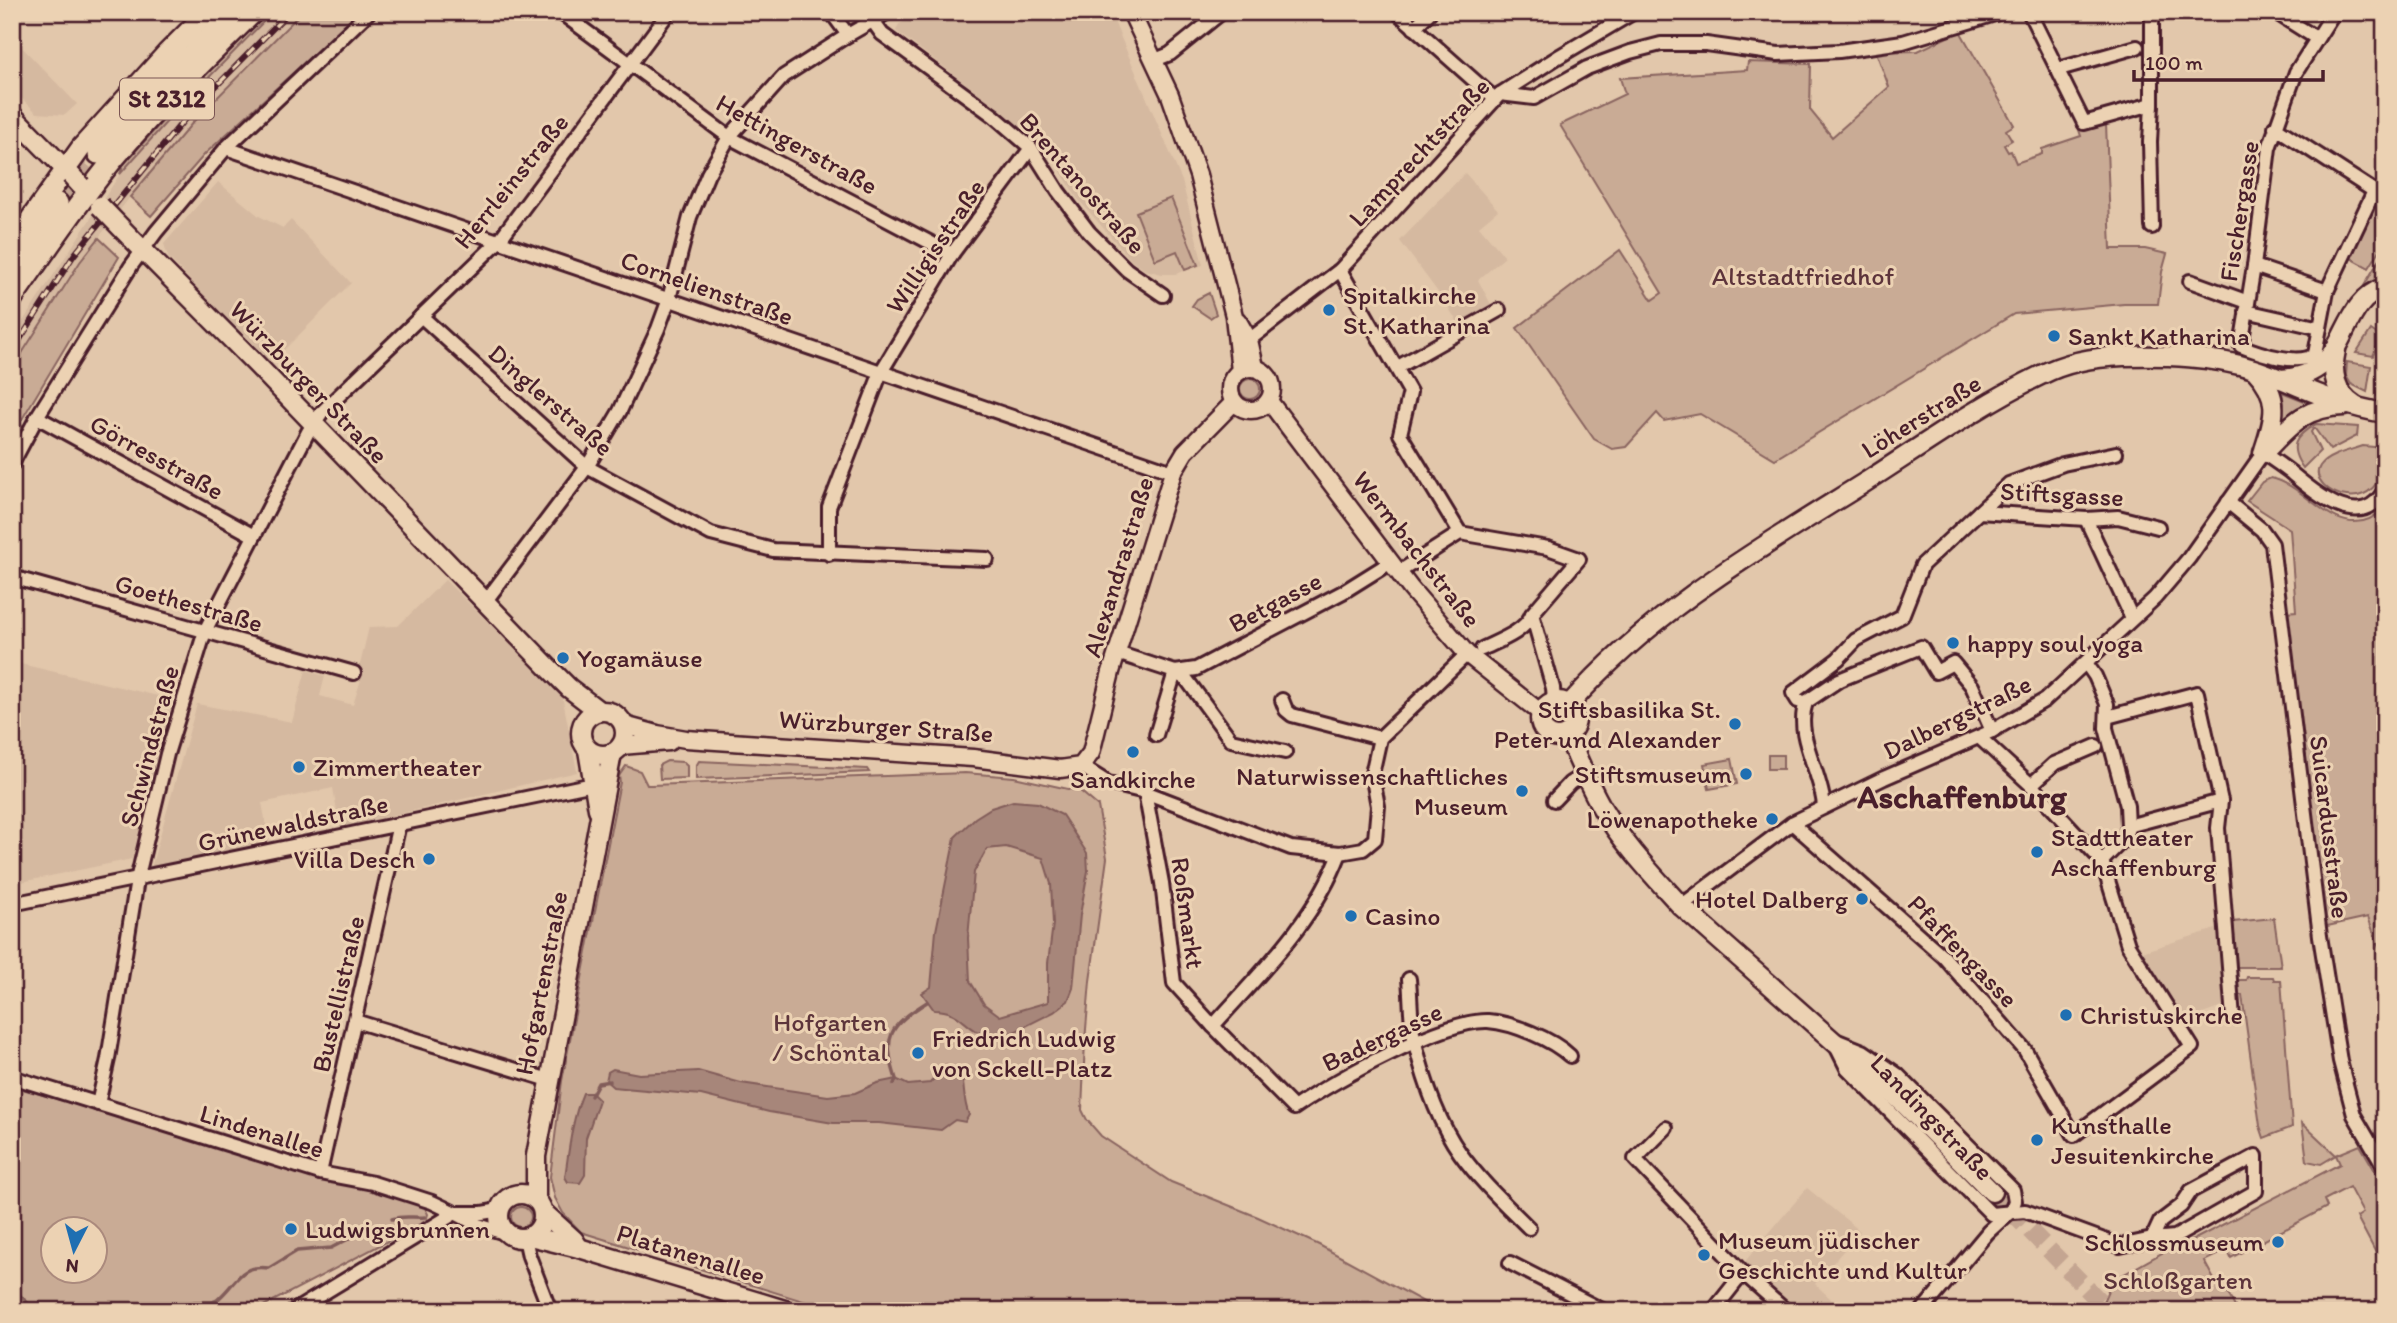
<svg xmlns="http://www.w3.org/2000/svg" width="2397" height="1323" viewBox="0 0 2397 1323" font-family="Itim,sans-serif">
	<style>
		.built { fill: #d5b9a0 }
		.green { fill: #c9ab95; stroke: #8a6560; stroke-width: 2; fill-rule: evenodd }
		.water { fill: #a7867a; stroke: #825d5a; stroke-width: 2; fill-rule: evenodd }
		.lines { fill: none; stroke-linecap: round; stroke-linejoin: round }
		.stream { stroke: #825d5a; stroke-width: 3.5 }
		.secondary-tunnel { stroke: #c4a591; stroke-width: 18; stroke-dasharray: 18 9; stroke-linecap: butt }
		.trunk-tunnel { stroke: #c4a591; stroke-width: 19; stroke-dasharray: 19 10; stroke-linecap: butt }
		.minor-casing { stroke: #4a1f2b; stroke-width: 18 }
		.tertiary-casing { stroke: #4a1f2b; stroke-width: 21 }
		.secondary-casing { stroke: #4a1f2b; stroke-width: 23 }
		.trunk-casing { stroke: #4a1f2b; stroke-width: 24 }
		.minor { stroke: #ecd2b3; stroke-width: 12 }
		.tertiary { stroke: #ecd2b3; stroke-width: 16 }
		.secondary { stroke: #ecd2b3; stroke-width: 18 }
		.trunk { stroke: #ecd2b3; stroke-width: 19 }
		.rail-casing { stroke: #4a1f2b; stroke-width: 6 }
		.rail { stroke: #ecd2b3; stroke-width: 3.5; stroke-dasharray: 10; stroke-linecap: butt }
		.secondary-bridge-casing { stroke: #4a1f2b; stroke-width: 23; stroke-linecap: butt }
		.secondary-bridge { stroke: #ecd2b3; stroke-width: 18 }
		.poi-dot { fill: #1f6fb2; stroke: #ecd2b3; stroke-width: 2.5 }
		.labels { text-anchor: middle; stroke-width: 6; stroke-linejoin: round; paint-order: stroke }
		.shield { fill: #ecd2b3; stroke: #7b5554; stroke-width: 2 }
		.shield-label { font-size: 24px; font-weight: bold; fill: #4a1f2b }
		.street-label { font-size: 26px; fill: #4a1f2b; stroke: #ecd2b3 }
		.park-label { font-size: 26px; fill: #5d343b; stroke: #ecd2b3 }
		.poi-label { font-size: 26px; fill: #4a1f2b; stroke: #ecd2b3; text-anchor: start }
		.district-label { font-size: 33px; font-weight: bold; fill: #4a1f2b; stroke: #ecd2b3 }
	</style>
	<rect width="100%" height="100%" fill="#e2c7ab"/>
	<filter id="ink" filterUnits="userSpaceOnUse"><feTurbulence type="fractalNoise" baseFrequency=".0143" numOctaves="2"/><feDisplacementMap in="SourceGraphic" scale="14" xChannelSelector="R" yChannelSelector="G"/><feConvolveMatrix kernelMatrix="1 2 1 2 8 2 1 2 1" color-interpolation-filters="sRGB"/></filter>
	<g filter="url(#ink)">
		<g class="built">
			<polygon points="273,12 302,12 194,121 130,197 80,262 12,369 12,338 120,174 178,109"/>
			<polygon points="927,12 1110,12 1182,181 1203,265 1175,274 1162,274 1145,270 1132,261 1077,198 1056,163 1045,152 1005,113 896,31 899,24"/>
			<polygon points="12,37 77,104 65,115 37,113 12,89"/>
			<polygon points="1465,173 1498,210 1479,226 1505,257 1478,280 1493,308 1460,326 1443,299 1400,241"/>
			<polygon points="218,182 259,216 283,228 291,220 351,283 270,364 168,257 164,244"/>
			<polygon points="445,580 562,695 577,772 340,828 333,788 262,803 269,840 151,868 197,704 292,722 306,670 325,676 320,696 353,705 364,670 359,669 369,627 398,626"/>
			<polygon points="12,662 171,699 132,859 12,884"/>
			<polygon points="2222,927 2227,1005 2181,1022 2138,953"/>
			<polygon points="1807,1188 1860,1231 1815,1284 1831,1299 1824,1311 1789,1311 1742,1265"/>
		</g>
		<g class="green">
			<polygon points="266,12 273,12 178,109 120,174 123,165 217,61"/>
			<polygon points="302,12 359,12 205,154 151,216 130,197 194,121"/>
			<polygon points="1960,31 2014,125 2006,130 2012,140 2004,145 2008,152 2011,151 2016,163 2042,154 2042,149 2081,136 2079,130 2106,124 2111,249 2145,249 2167,254 2162,272 2158,304 2124,304 2014,314 1775,459 1700,414 1664,421 1657,413 1626,447 1612,449 1594,439 1517,328 1620,250 1652,300 1662,293 1560,125 1625,94 1620,78 1747,70 1748,62 1811,64 1810,110 1832,137 1889,87 1876,52 1918,51"/>
			<polygon points="1171,198 1198,265 1185,270 1177,251 1155,260 1136,212"/>
			<polygon points="2375,201 2385,207 2385,242 2369,268 2349,257"/>
			<polygon points="99,238 119,257 12,436 12,369 80,262"/>
			<polygon points="2385,250 2385,284 2358,296"/>
			<polygon points="1209,293 1216,314 1210,318 1192,306 1197,299"/>
			<polygon points="2371,330 2381,337 2373,356 2356,353"/>
			<polygon points="2385,352 2385,397 2377,396"/>
			<polygon points="2347,362 2371,366 2367,392 2351,384 2346,376"/>
			<circle cx="1250" cy="389" r="10"/>
			<polygon points="2282,392 2317,406 2279,425 2284,404"/>
			<path d="M2316,424L2358,427L2357,436L2330,450L2315,429H2313L2311,432L2320,451L2303,468C2288,447 2294,436 2316,424Z"/>
			<path d="M2363,446L2385,448C2385,528 2304,490 2320,466C2327,455 2351,450 2363,446Z"/>
			<path d="M2271,478C2310,486 2341,550 2385,508V965L2368,917L2323,927L2286,612L2296,611L2290,529L2247,501L2262,482Z"/>
			<rect x="1768" y="755" width="15" height="14"/>
			<polygon points="1732,759 1737,784 1709,789 1704,764"/>
			<polygon points="667,761 683,762 687,766 687,778 660,779 659,765"/>
			<polygon points="699,761 867,769 869,772 696,779 696,766"/>
			<polygon points="626,766 640,771 647,785 651,785 965,773 1014,777 1068,789 1079,790 1098,806 1107,858 1090,981 1085,1041 1082,1110 1087,1120 1101,1136 1171,1182 1258,1217 1319,1245 1431,1306 1400,1311 835,1311 581,1232 563,1213 555,1198 550,1177 562,1081 620,782 619,776"/>
			<polygon points="2274,918 2281,967 2237,967 2233,922"/>
			<polygon points="2247,977 2273,977 2274,980 2281,980 2292,1127 2264,1138 2260,1126 2242,995 2237,995 2237,980 2246,980"/>
			<path d="M12,1086L424,1206L428,1214L426,1221L254,1311H12ZM52,1228H94V1270H52Z"/>
			<polygon points="2302,1123 2336,1155 2360,1145 2385,1188 2385,1270 2357,1217 2363,1213 2349,1187 2324,1200 2327,1207 2231,1258 2227,1250 2204,1261 2217,1285 2223,1283 2237,1311 2099,1311 2112,1281 2162,1253 2193,1240 2340,1164 2336,1155 2321,1164 2307,1161"/>
			<circle cx="521" cy="1217" r="10"/>
		</g>
		<g class="water">
			<path d="M1013,801L1038,803L1062,815L1087,853L1088,871L1080,915L1073,988L1068,1001L1054,1012L1006,1036C998,1036 986,1036 978,1032C961,1022 957,1010 934,1010L922,993L931,987L936,931L955,837L975,818L991,808ZM1006,847L1043,858L1051,884L1053,924L1048,963V1002L1000,1016L984,1004L970,981L968,938L974,872L987,849Z"/>
			<path d="M946,1065L962,1076C965,1092 963,1100 969,1115L965,1122L955,1120L941,1130L879,1123H833L769,1112L701,1095L613,1087L606,1081L608,1072L613,1069L639,1074L698,1071L741,1083L828,1096L855,1093L877,1083L896,1079L908,1085L930,1083Z"/>
			<path d="M583,1093H592L599,1100L586,1138L585,1175L580,1183L568,1182L565,1177C569,1149 572,1119 583,1093Z"/>
			<polygon points="12,1287 37,1311 12,1311"/>
		</g>
		<g class="lines">
			<g class="stream">
				<path d="M894,1084L896,1079C882,1036 889,1026 927,1002"/>
				<polyline points="591,1096 598,1083 610,1081"/>
				<path d="M392,1219C403,1215 413,1218 425,1217"/>
				<path d="M179,1311L194,1302H212L217,1300C238,1282 239,1264 269,1268L297,1251L331,1248L358,1234L378,1227"/>
			</g>
			<polyline class="secondary-tunnel" points="1992,1192 2109,1311"/>
			<polyline class="trunk-tunnel" points="58,203 98,154"/>
			<defs>
				<g id="minor">
					<polyline points="560,12 729,137 952,254"/>
					<polyline points="831,12 848,35"/>
					<polyline points="1397,12 1495,99"/>
					<polyline points="2029,12 2084,123 2152,104 2152,12"/>
					<polyline points="2275,12 2316,38"/>
					<polyline points="872,20 882,34 994,116 1031,148 1058,191 1089,232 1127,270 1163,295"/>
					<polyline points="1414,28 1430,12"/>
					<polyline points="1155,60 1170,54 1222,12"/>
					<polyline points="2059,69 2137,47"/>
					<polyline points="1500,94 1534,98 1587,68 1630,52 1661,44 1706,44 1778,54 1839,51 1903,42 2002,12"/>
					<path d="M2275,127L2374,191L2327,291L2315,354C2300,367 2258,353 2241,346L2254,266L2269,148L2296,72L2334,12"/>
					<polyline points="226,148 1173,472"/>
					<polyline points="2152,227 2150,142 2152,104"/>
					<polyline points="2254,266 2327,291"/>
					<polyline points="1340,270 1410,392 1400,434 1460,533"/>
					<polyline points="2190,281 2248,302"/>
					<polyline points="2246,311 2320,328"/>
					<polyline points="421,316 587,467 711,534 773,550 987,559"/>
					<polyline points="1249,340 1340,270 1500,94 1558,57 1634,12"/>
					<polyline points="1398,367 1499,310"/>
					<polyline points="37,417 254,536"/>
					<polyline points="12,464 37,417 131,266 156,232 226,148 369,12"/>
					<polyline points="2228,502 2262,530 2272,544 2320,936 2340,1061 2354,1115 2385,1168"/>
					<polyline points="1979,512 2009,484 2063,464 2116,453"/>
					<polyline points="2086,519 2132,618"/>
					<polyline points="829,554 829,507 881,372 952,254 1031,148"/>
					<path d="M1399,572L1460,533L1548,548L1579,559L1532,614C1525,632 1498,641 1482,649"/>
					<polyline points="12,577 354,673"/>
					<polyline points="485,602 587,467 620,411 658,329 669,299 690,217 708,174 729,137 784,76 848,35 888,12"/>
					<polyline points="1532,614 1553,688 1554,702"/>
					<polyline points="1117,653 1175,672 1187,680 1231,740 1285,752"/>
					<polyline points="2086,663 2095,676 2107,704 2106,728 2127,806 2128,826 2126,837 2102,861"/>
					<polyline points="1175,672 1196,669 1343,592 1391,562"/>
					<polyline points="1282,700 1286,710 1292,715 1380,738"/>
					<polyline points="1806,702 1798,701 1793,693 1838,659 1856,640 1902,616 1922,565 1979,512 2086,519 2118,517 2158,527"/>
					<polyline points="1806,702 1839,680 1921,647 1936,672 1953,663 1972,686 1992,731"/>
					<path d="M1806,702C1794,737 1822,772 1824,807"/>
					<polyline points="2107,717 2197,693 2221,801 2218,828 2233,1018"/>
					<polyline points="1156,735 1175,672"/>
					<polyline points="1081,766 1108,783 1145,792 1291,848 1340,853 1363,849 1375,839 1378,806 1372,774 1380,738 1467,654"/>
					<polyline points="2031,785 2054,764 2096,746"/>
					<path d="M1145,792L1162,883L1174,983L1213,1026L1294,1108C1332,1082 1444,1019 1488,1021C1513,1023 1552,1039 1570,1056"/>
					<polyline points="1554,800 1570,783 1584,774"/>
					<polyline points="1792,823 1944,957 2025,1050 2074,1135 2192,1047 2128,945 2102,861 2031,785 1979,737"/>
					<polyline points="2128,826 2221,801"/>
					<polyline points="12,904 584,786"/>
					<path d="M1681,906L1792,823L1884,778L1992,731L2045,700L2155,598L2189,558L2263,453C2272,459 2281,465 2290,472C2314,492 2362,535 2385,489"/>
					<path d="M1409,979C1411,1000 1410,1023 1415,1043C1424,1080 1438,1122 1460,1153C1480,1181 1505,1204 1529,1228"/>
					<polyline points="355,1021 549,1080"/>
					<path d="M1213,1026C1261,972 1314,922 1340,853"/>
					<polyline points="1838,1041 1863,1051 1898,1075 2013,1190 2015,1201 2011,1211 1988,1232 1922,1311"/>
					<polyline points="1838,1050 1847,1068 1991,1214"/>
					<polyline points="12,1077 320,1173 373,1183 432,1202 455,1213 482,1213 500,1210"/>
					<polyline points="98,1104 108,1059 137,880 167,754 205,631 308,432 322,412 498,242 669,12"/>
					<polyline points="1666,1128 1635,1159 1743,1273 1786,1311"/>
					<polyline points="320,1173 399,824"/>
					<polyline points="455,1213 478,1225 508,1234"/>
					<polyline points="1991,1214 2025,1211 2120,1246 2152,1239 2175,1237 2256,1191 2256,1156 2191,1191 2181,1206 2160,1222 2152,1239"/>
					<polyline points="525,1238 529,1256 550,1311"/>
					<polyline points="1510,1263 1604,1311"/>
					<polyline points="294,1311 455,1213"/>
					<polyline points="1713,1311 1743,1273"/>
				</g>
				<g id="tertiary">
					<polyline points="1131,12 1170,95 1198,175 1234,316 1240,371"/>
					<polyline points="1238,321 1249,340 1255,367"/>
					<circle cx="1251" cy="389" r="21"/>
					<polyline points="1269,401 1411,589 1467,654 1541,713"/>
					<polyline points="624,725 657,734 686,739 973,758 1060,769 1081,766 1091,753 1111,672 1173,472 1185,452 1234,402"/>
					<polyline points="621,746 669,742"/>
				</g>
				<g id="secondary">
					<polyline points="12,115 71,175"/>
					<polyline points="130,237 257,365 548,667 569,688 599,711"/>
					<path d="M2336,350C2331,372 2334,392 2354,405"/>
					<path d="M2255,370C2281,397 2275,417 2264,450"/>
					<path d="M2280,379C2354,376 2333,305 2385,287"/>
					<path d="M2263,453C2290,426 2303,407 2344,406"/>
					<circle cx="1558" cy="719" r="18"/>
					<path d="M1569,705C1651,611 1760,548 1864,483C1922,446 1979,405 2041,375C2066,362 2095,357 2123,356C2166,355 2213,356 2254,369C2301,385 2334,405 2385,413"/>
					<circle cx="603" cy="733" r="22"/>
					<path d="M1567,734C1578,760 1589,785 1602,808C1623,844 1654,876 1681,906L1902,1102L1992,1192"/>
					<polyline points="588,750 598,809"/>
					<circle cx="521" cy="1216" r="22"/>
					<polyline points="536,1200 536,1156 612,753"/>
					<polyline points="543,1212 574,1240 579,1248"/>
					<polyline points="530,1236 579,1248 788,1311"/>
				</g>
				<g id="trunk">
					<polyline points="98,154 138,107 234,12"/>
					<polyline points="12,245 81,148 167,53 208,12"/>
					<polyline points="12,269 58,203"/>
					<path d="M12,299C45,252 77,204 113,160C157,107 205,60 254,12"/>
				</g>
			</defs>
			<use href="#minor" class="minor-casing"/>
			<use href="#tertiary" class="tertiary-casing"/>
			<use href="#secondary" class="secondary-casing"/>
			<use href="#trunk" class="trunk-casing"/>
			<use href="#minor" class="minor"/>
			<use href="#tertiary" class="tertiary"/>
			<use href="#secondary" class="secondary"/>
			<use href="#trunk" class="trunk"/>
			<defs>
				<polyline id="rail" points="12,352 74,255 188,115 289,12"/>
			</defs>
			<use href="#rail" class="rail-casing"/>
			<use href="#rail" class="rail"/>
			<defs>
				<g id="secondary-bridge">
					<polyline points="71,175 81,186"/>
					<polyline points="100,206 130,237"/>
				</g>
			</defs>
			<use href="#secondary-bridge" class="secondary-bridge-casing"/>
			<use href="#secondary-bridge" class="secondary-bridge"/>
		</g>
	</g>
	<g class="poi-dot">
		<circle cx="1329" cy="310" r="7"/>
		<circle cx="2054" cy="336" r="7"/>
		<circle cx="1953" cy="643" r="7"/>
		<circle cx="563" cy="658" r="7"/>
		<circle cx="1735" cy="724" r="7"/>
		<circle cx="1133" cy="752" r="7"/>
		<circle cx="299" cy="767" r="7"/>
		<circle cx="1746" cy="774" r="7"/>
		<circle cx="1522" cy="791" r="7"/>
		<circle cx="1772" cy="819" r="7"/>
		<circle cx="2037" cy="852" r="7"/>
		<circle cx="429" cy="859" r="7"/>
		<circle cx="1862" cy="899" r="7"/>
		<circle cx="1351" cy="916" r="7"/>
		<circle cx="2066" cy="1015" r="7"/>
		<circle cx="918" cy="1053" r="7"/>
		<circle cx="2037" cy="1140" r="7"/>
		<circle cx="291" cy="1229" r="7"/>
		<circle cx="2278" cy="1242" r="7"/>
		<circle cx="1704" cy="1255" r="7"/>
	</g>
	<g class="labels">
		<rect class="shield" x="120" y="78.5" width="94" height="41" rx="5"/>
		<g class="shield-label">
			<text x="167" y="107">St 2312</text>
		</g>
		<g class="street-label">
			<text transform="translate(797 144) rotate(29)" y="9">Hettingerstraße</text>
			<text transform="translate(1419 152) rotate(-47)" y="9">Lamprechtstraße</text>
			<text transform="translate(511 181) rotate(-51)" y="9">Herrleinstraße</text>
			<text transform="translate(1083 183) rotate(49)" y="9">Brentanostraße</text>
			<text transform="translate(2239 211) rotate(-81)" y="9">Fischergasse</text>
			<text transform="translate(935 246) rotate(-56)" y="9">Willigisstraße</text>
			<text transform="translate(707 288) rotate(19)" y="9">Cornelienstraße</text>
			<text transform="translate(309 382) rotate(46)" y="9">Würzburger Straße</text>
			<text transform="translate(551 400) rotate(41)" y="9">Dinglerstraße</text>
			<text transform="translate(1921 416) rotate(-32)" y="9">Löherstraße</text>
			<text transform="translate(157 457) rotate(29)" y="9">Görresstraße</text>
			<text transform="translate(2062 494) rotate(3)" y="9">Stiftsgasse</text>
			<text transform="translate(1417 549) rotate(52)" y="9">Wermbachstraße</text>
			<text transform="translate(1118 567) rotate(-73)" y="9">Alexandrastraße</text>
			<text transform="translate(1275 602) rotate(-28)" y="9">Betgasse</text>
			<text transform="translate(189 603) rotate(16)" y="9">Goethestraße</text>
			<text transform="translate(1957 717) rotate(-26)" y="9">Dalbergstraße</text>
			<text transform="translate(886 726) rotate(4)" y="9">Würzburger Straße</text>
			<text transform="translate(149 746) rotate(-75)" y="9">Schwindstraße</text>
			<text transform="translate(293 823) rotate(-12)" y="9">Grünewaldstraße</text>
			<text transform="translate(2330 827) rotate(83)" y="9">Suicardusstraße</text>
			<text transform="translate(1188 913) rotate(82)" y="9">Roßmarkt</text>
			<text transform="translate(1963 951) rotate(46)" y="9">Pfaffengasse</text>
			<text transform="translate(541 983) rotate(-79)" y="9">Hofgartenstraße</text>
			<text transform="translate(338 994) rotate(-77)" y="9">Bustellistraße</text>
			<text transform="translate(1382 1037) rotate(-25)" y="9">Badergasse</text>
			<text transform="translate(1932 1117) rotate(46)" y="9">Landingstraße</text>
			<text transform="translate(262 1131) rotate(17)" y="9">Lindenallee</text>
			<text transform="translate(691 1254) rotate(17)" y="9">Platanenallee</text>
		</g>
		<g class="park-label">
			<text x="1803" y="285">Altstadtfriedhof</text>
			<text x="830" y="1031">Hofgarten<tspan x="830" dy="30">/ Schöntal</tspan></text>
			<text x="2178" y="1289">Schloßgarten</text>
		</g>
		<g class="poi-label">
			<text x="1343" y="304">Spitalkirche<tspan x="1343" dy="30">St. Katharina</tspan></text>
			<text x="2068" y="345">Sankt Katharina</text>
			<text x="1967" y="652">happy soul yoga</text>
			<text x="577" y="667">Yogamäuse</text>
			<text x="1721" y="718" text-anchor="end">Stiftsbasilika St.<tspan x="1721" dy="30">Peter und Alexander</tspan></text>
			<text x="313" y="776">Zimmertheater</text>
			<text x="1732" y="783" text-anchor="end">Stiftsmuseum</text>
			<text x="1508" y="785" text-anchor="end">Naturwissenschaftliches<tspan x="1508" dy="30">Museum</tspan></text>
			<text x="1133" y="788" text-anchor="middle">Sandkirche</text>
			<text x="1758" y="828" text-anchor="end">Löwenapotheke</text>
			<text x="2051" y="846">Stadttheater<tspan x="2051" dy="30">Aschaffenburg</tspan></text>
			<text x="415" y="868" text-anchor="end">Villa Desch</text>
			<text x="1848" y="908" text-anchor="end">Hotel Dalberg</text>
			<text x="1365" y="925">Casino</text>
			<text x="2080" y="1024">Christuskirche</text>
			<text x="932" y="1047">Friedrich Ludwig<tspan x="932" dy="30">von Sckell-Platz</tspan></text>
			<text x="2051" y="1134">Kunsthalle<tspan x="2051" dy="30">Jesuitenkirche</tspan></text>
			<text x="305" y="1238">Ludwigsbrunnen</text>
			<text x="1718" y="1249">Museum jüdischer<tspan x="1718" dy="30">Geschichte und Kultur</tspan></text>
			<text x="2264" y="1251" text-anchor="end">Schlossmuseum</text>
		</g>
		<g class="district-label">
			<text x="1962" y="808">Aschaffenburg</text>
		</g>
	</g>
	<rect width="2397" height="1323" fill="none" stroke="#ecd2b3" stroke-width="42"/>
	<rect x="21" y="21" width="2355" height="1281" fill="none" stroke="#4a1f2b" stroke-width="2.5" filter="url(#ink)"/>
	<g transform="translate(74 1250) rotate(186)"><circle r="33" fill="#ecd2b3" stroke="#ab8a7d" stroke-width="2"/>
	<path d="M0-5L12 26L0 18L-12 26Z" fill="#1f6fb2"/>
	<text y="-10" font-size="19" font-weight="bold" text-anchor="middle" fill="#4a1f2b">N</text>
	</g>
	<path d="M2134 70v10h189v-10" fill="none" stroke="#4a1f2b" stroke-width="3.5"/>
	<text x="2145" y="70" font-size="21" fill="#4a1f2b" stroke="#ecd2b3" stroke-width="5" paint-order="stroke">100 m</text>
</svg>
